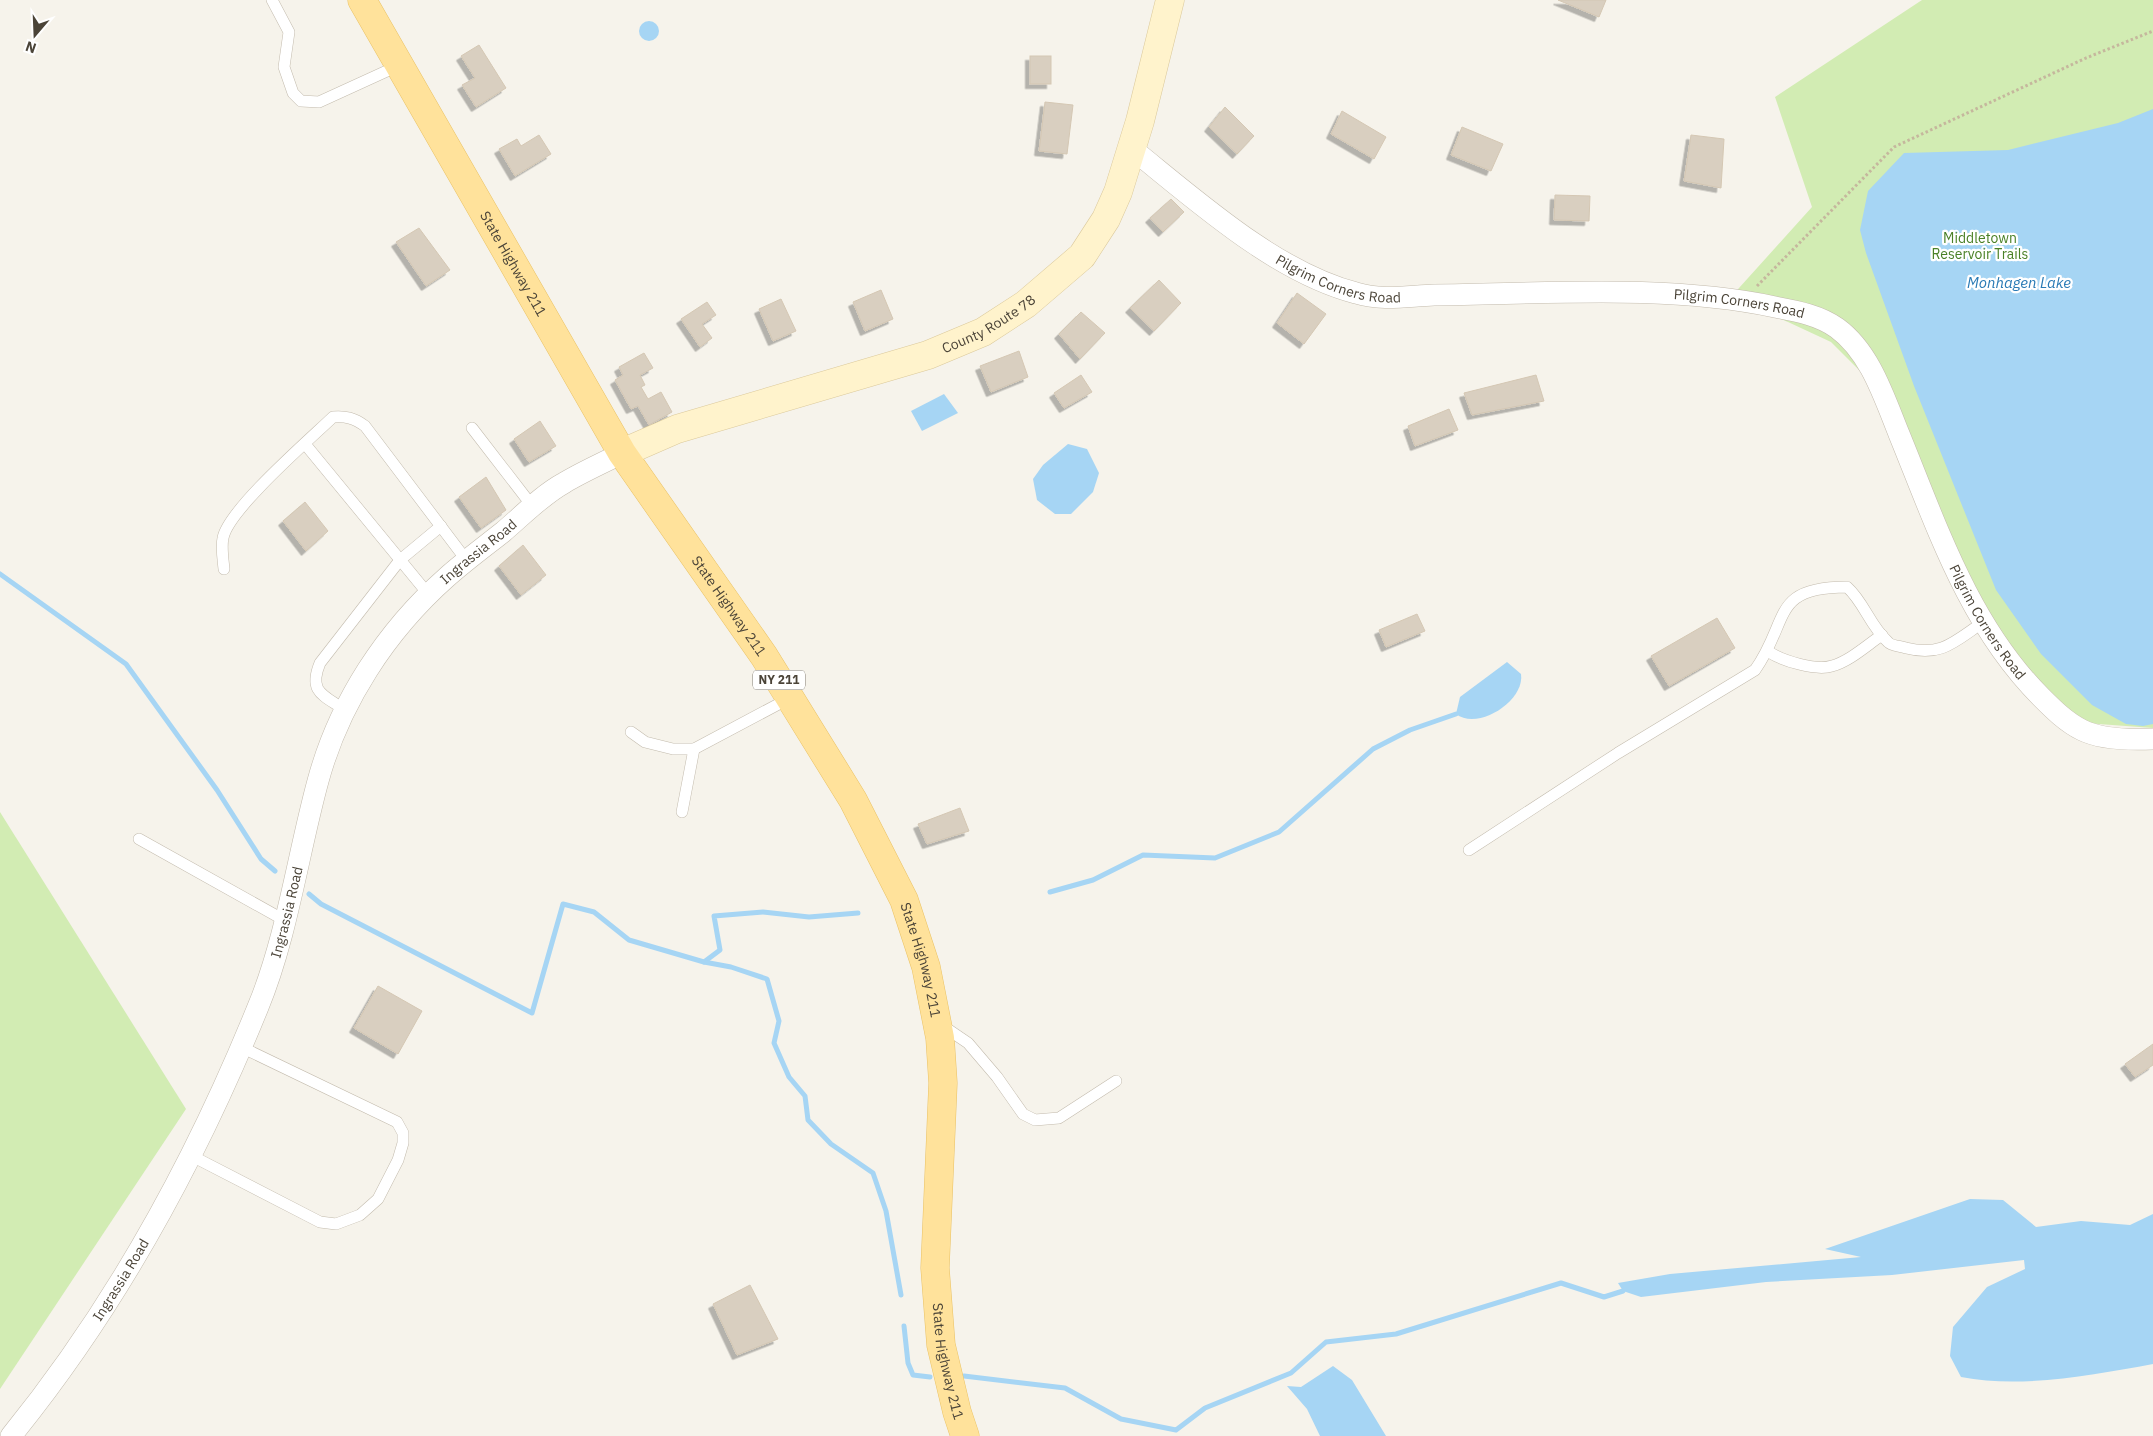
<svg xmlns="http://www.w3.org/2000/svg" width="2153" height="1436" viewBox="0 0 2153 1436" font-family="'IBM Plex Sans',sans-serif">
	<style>
		.green { fill: #d2ecb3 }
		.water { fill: #a6d5f4 }
		.lines { fill: none; stroke-linecap: round; stroke-linejoin: round }
		.stream { stroke: #a6d5f4; stroke-width: 5 }
		.building { fill: #d9cfc0; stroke: #d4c7b3; filter: url(#shadow) }
		.lane-casing { stroke: #c3bbad; stroke-width: 12 }
		.street-casing { stroke: #c3bbad; stroke-width: 22 }
		.secondary-casing { stroke: #dbc99b; stroke-width: 29 }
		.primary-casing { stroke: #eac265; stroke-width: 29 }
		.path { stroke: #c5b79d; stroke-width: 3; stroke-dasharray: 2.5 2.5; stroke-linecap: butt }
		.lane { stroke: #fff; stroke-width: 11 }
		.street { stroke: #fff; stroke-width: 21 }
		.secondary { stroke: #fff3cc; stroke-width: 28 }
		.primary { stroke: #ffe29b; stroke-width: 28 }
		.labels { text-anchor: middle; stroke-width: 4.5; stroke-linejoin: round; paint-order: stroke }
		.shield { fill: #fff; stroke: #817c74; stroke-width: 1 }
		.shield-label { font-size: 12px; font-weight: bold; fill: #4b4438 }
		.park-label { font-size: 14px; fill: #4a8127; stroke: #fff }
		.street-label { font-size: 14px; fill: #4b4438; stroke: #fff }
		.water-label { font-size: 15px; font-style: italic; fill: #297ab5; stroke: #fff }
	</style>
	<defs>
		<filter id="shadow"><feDropShadow dx="-4.5" dy="4.5" stdDeviation="0" flood-color="#0004"/></filter>
	</defs>
	<rect width="100%" height="100%" fill="#f6f3eb"/>
	<g class="green">
		<polygon points="1922,0 2153,0 2153,728 2085,723 2068,715 1998,634 1866,377 1831,342 1788,322 1730,298 1812,207 1775,97"/>
		<polygon points="0,812 186,1109 0,1389"/>
	</g>
	<g class="water">
		<circle cx="649" cy="31" r="10"/>
		<polygon points="2153,109 2153,724 2143,726 2126,724 2092,705 2041,654 1996,590 1914,386 1866,253 1860,230 1868,191 1904,153 2008,150 2118,123"/>
		<polygon points="944,394 958,413 922,431 911,411"/>
		<polygon points="1068,444 1087,449 1099,473 1093,492 1071,514 1055,514 1037,500 1033,479 1043,465"/>
		<path d="M1507,662L1521,674C1525,701 1478,731 1456,714L1460,697Z"/>
		<path d="M1970,1199L2003,1200L2036,1227L2081,1221L2130,1225L2153,1214V1364C2093,1375 2021,1389 1961,1377L1950,1356L1953,1327L1987,1287L2025,1269L2024,1260L1892,1275L1766,1282L1641,1297L1623,1291L1618,1283L1670,1274L1861,1257L1825,1249Z"/>
		<polygon points="1333,1366 1352,1380 1386,1436 1320,1436 1307,1409 1287,1386 1301,1387"/>
	</g>
	<g class="lines">
		<g class="stream">
			<polyline points="0,574 126,664 217,790 261,859 275,871"/>
			<polyline points="1050,892 1093,880 1143,855 1215,858 1279,832 1373,749 1410,730 1456,714"/>
			<polyline points="309,894 321,904 532,1013 563,904 594,912 629,940 704,962 720,950 714,916 763,912 809,917 858,913"/>
			<polyline points="704,962 731,967 767,979 779,1021 774,1043 789,1077 805,1096 808,1120 831,1144 873,1173 886,1211 901,1295"/>
			<polyline points="904,1326 908,1363 913,1375 930,1377"/>
			<polyline points="964,1376 1065,1388 1121,1419 1176,1430 1205,1408 1291,1373 1326,1342 1396,1334 1561,1283 1604,1297 1623,1291"/>
		</g>
	</g>
	<g class="building">
		<polygon points="1558,0 1606,0 1599,17"/>
		<polygon points="479,45 506,88 476,107 462,85 475,78 461,56"/>
		<rect x="1030" y="56" width="21" height="28"/>
		<polygon points="1045,102 1073,105 1067,154 1039,151"/>
		<polygon points="1225,107 1254,136 1237,154 1209,127"/>
		<polygon points="1342,111 1386,137 1374,159 1331,134"/>
		<polygon points="1462,127 1503,144 1491,171 1451,155"/>
		<polygon points="539,135 551,154 515,176 499,149 517,139 521,146"/>
		<polygon points="1691,135 1724,139 1721,188 1684,181"/>
		<polygon points="1555,195 1590,196 1589,221 1554,220"/>
		<polygon points="1171,199 1184,212 1163,232 1150,218"/>
		<polygon points="419,228 450,270 426,286 396,242"/>
		<polygon points="1159,280 1181,303 1154,331 1130,308"/>
		<polygon points="881,290 893,319 865,331 853,302"/>
		<polygon points="1297,293 1326,314 1304,344 1277,323"/>
		<polygon points="781,299 796,331 773,341 759,309"/>
		<polygon points="707,302 716,315 702,324 712,338 700,347 681,319"/>
		<polygon points="1081,312 1105,333 1080,359 1059,334"/>
		<polygon points="1019,351 1028,377 991,392 980,366"/>
		<polygon points="644,353 653,368 640,375 645,385 641,387 648,399 661,392 672,412 649,425 638,406 631,409 615,380 623,375 619,367"/>
		<polygon points="1081,375 1092,392 1064,408 1054,393"/>
		<polygon points="1536,375 1544,401 1472,415 1464,393"/>
		<polygon points="1449,409 1458,430 1415,446 1408,426"/>
		<polygon points="540,421 556,446 529,462 514,439"/>
		<polygon points="486,477 506,510 481,528 459,497"/>
		<polygon points="305,502 328,531 306,551 283,521"/>
		<polygon points="523,545 546,575 521,595 499,566"/>
		<polygon points="1417,614 1425,631 1386,647 1379,630"/>
		<polygon points="1717,618 1735,648 1669,686 1651,656"/>
		<polygon points="960,808 969,831 927,844 918,824"/>
		<polygon points="378,986 422,1011 398,1054 354,1028"/>
		<polygon points="2153,1044 2153,1065 2135,1077 2125,1064"/>
		<polygon points="750,1285 778,1339 737,1355 713,1304"/>
	</g>
	<g class="lines">
		<defs>
			<g id="lane">
				<polyline points="272,0 289,32 284,67 293,93 301,101 319,102 400,65"/>
				<polyline points="472,428 533,507"/>
				<polyline points="305,444 429,595"/>
				<path d="M224,569C223,559 221,547 223,538C228,510 309,440 333,417C346,416 354,418 365,426L467,561"/>
				<path d="M1769,652C1783,661 1816,671 1832,666C1850,661 1867,645 1882,635"/>
				<path d="M345,710C323,695 308,692 320,663L400,560L441,526"/>
				<polyline points="631,732 645,742 673,749 694,749 790,698"/>
				<polyline points="682,812 694,749"/>
				<polyline points="139,839 284,920"/>
				<path d="M1469,850L1618,753L1755,670C1790,621 1770,587 1847,587C1864,602 1870,626 1888,642C1891,646 1900,646 1906,648C1941,657 1954,642 1982,623"/>
				<polyline points="940,1024 968,1043 997,1077 1023,1114 1035,1120 1059,1118 1116,1081"/>
				<polyline points="190,1155 320,1222 336,1224 360,1215 378,1199 398,1160 403,1143 403,1133 397,1122 241,1047"/>
			</g>
			<g id="street">
				<path id="s1" d="M1131,148C1196,200 1275,272 1356,293C1382,301 1407,296 1434,295C1545,294 1666,284 1775,307C1796,311 1819,315 1837,328C1870,352 1884,397 1899,434C1937,527 1969,625 2041,697C2054,710 2066,722 2082,730C2102,740 2131,740 2153,739"/>
				<path id="s2" d="M11,1436C115,1308 196,1160 258,1007C287,937 298,854 318,781C339,703 386,631 447,577C465,561 484,547 503,532C522,516 542,495 564,483C582,472 603,463 622,453"/>
			</g>
			<g id="secondary">
				<path id="s3" d="M622,453L677,429L928,355L983,332L1026,304L1082,256L1106,219L1118,192L1140,121L1170,0"/>
			</g>
			<g id="primary">
				<path id="s4" d="M362,0L622,453L764,656L853,800L904,900L926,967L940,1038L943,1083L935,1268L941,1345L957,1412L965,1436"/>
			</g>
		</defs>
		<use href="#lane" class="lane-casing"/>
		<use href="#street" class="street-casing"/>
		<use href="#secondary" class="secondary-casing"/>
		<use href="#primary" class="primary-casing"/>
		<polyline class="path" points="1757,286 1894,147 2086,58 2153,31"/>
		<use href="#lane" class="lane"/>
		<use href="#street" class="street"/>
		<use href="#secondary" class="secondary"/>
		<use href="#primary" class="primary"/>
	</g>
	<g class="labels">
		<rect class="shield" x="753" y="670.5" width="52" height="19" rx="4"/>
		<g class="shield-label">
			<text x="779" y="684">NY 211</text>
		</g>
		<g class="park-label">
			<text x="1980" y="243">Middletown<tspan x="1980" dy="16">Reservoir Trails</tspan></text>
		</g>
		<g class="street-label">
			<text dy="5" stroke="none"><textPath href="#s4" startOffset="304">State Highway 211</textPath></text>
			<text dy="5" stroke="none"><textPath href="#s1" startOffset="249">Pilgrim Corners Road</textPath></text>
			<text dy="5" stroke="none"><textPath href="#s1" startOffset="654">Pilgrim Corners Road</textPath></text>
			<text dy="5" stroke="none"><textPath href="#s3" startOffset="390">County Route 78</textPath></text>
			<text dy="5" stroke="none"><textPath href="#s2" startOffset="1016">Ingrassia Road</textPath></text>
			<text dy="5" stroke="none"><textPath href="#s4" startOffset="709">State Highway 211</textPath></text>
			<text dy="5" stroke="none"><textPath href="#s1" startOffset="1089">Pilgrim Corners Road</textPath></text>
			<text dy="5" stroke="none"><textPath href="#s2" startOffset="596">Ingrassia Road</textPath></text>
			<text dy="5" stroke="none"><textPath href="#s4" startOffset="1114">State Highway 211</textPath></text>
			<text dy="5" stroke="none"><textPath href="#s2" startOffset="191">Ingrassia Road</textPath></text>
			<text dy="5" stroke="none"><textPath href="#s4" startOffset="1519">State Highway 211</textPath></text>
		</g>
		<g class="water-label">
			<text x="2019" y="288">Monhagen Lake</text>
		</g>
	</g>
	<g transform="translate(35 35) rotate(199)" stroke="#ffffff" stroke-width="4" paint-order="stroke">
	<path d="M0-4L9 19L0 12L-9 19Z" fill="#4b4438"/>
	<text y="-8" font-size="14" font-weight="bold" text-anchor="middle" fill="#4b4438">N</text>
	</g>
</svg>
